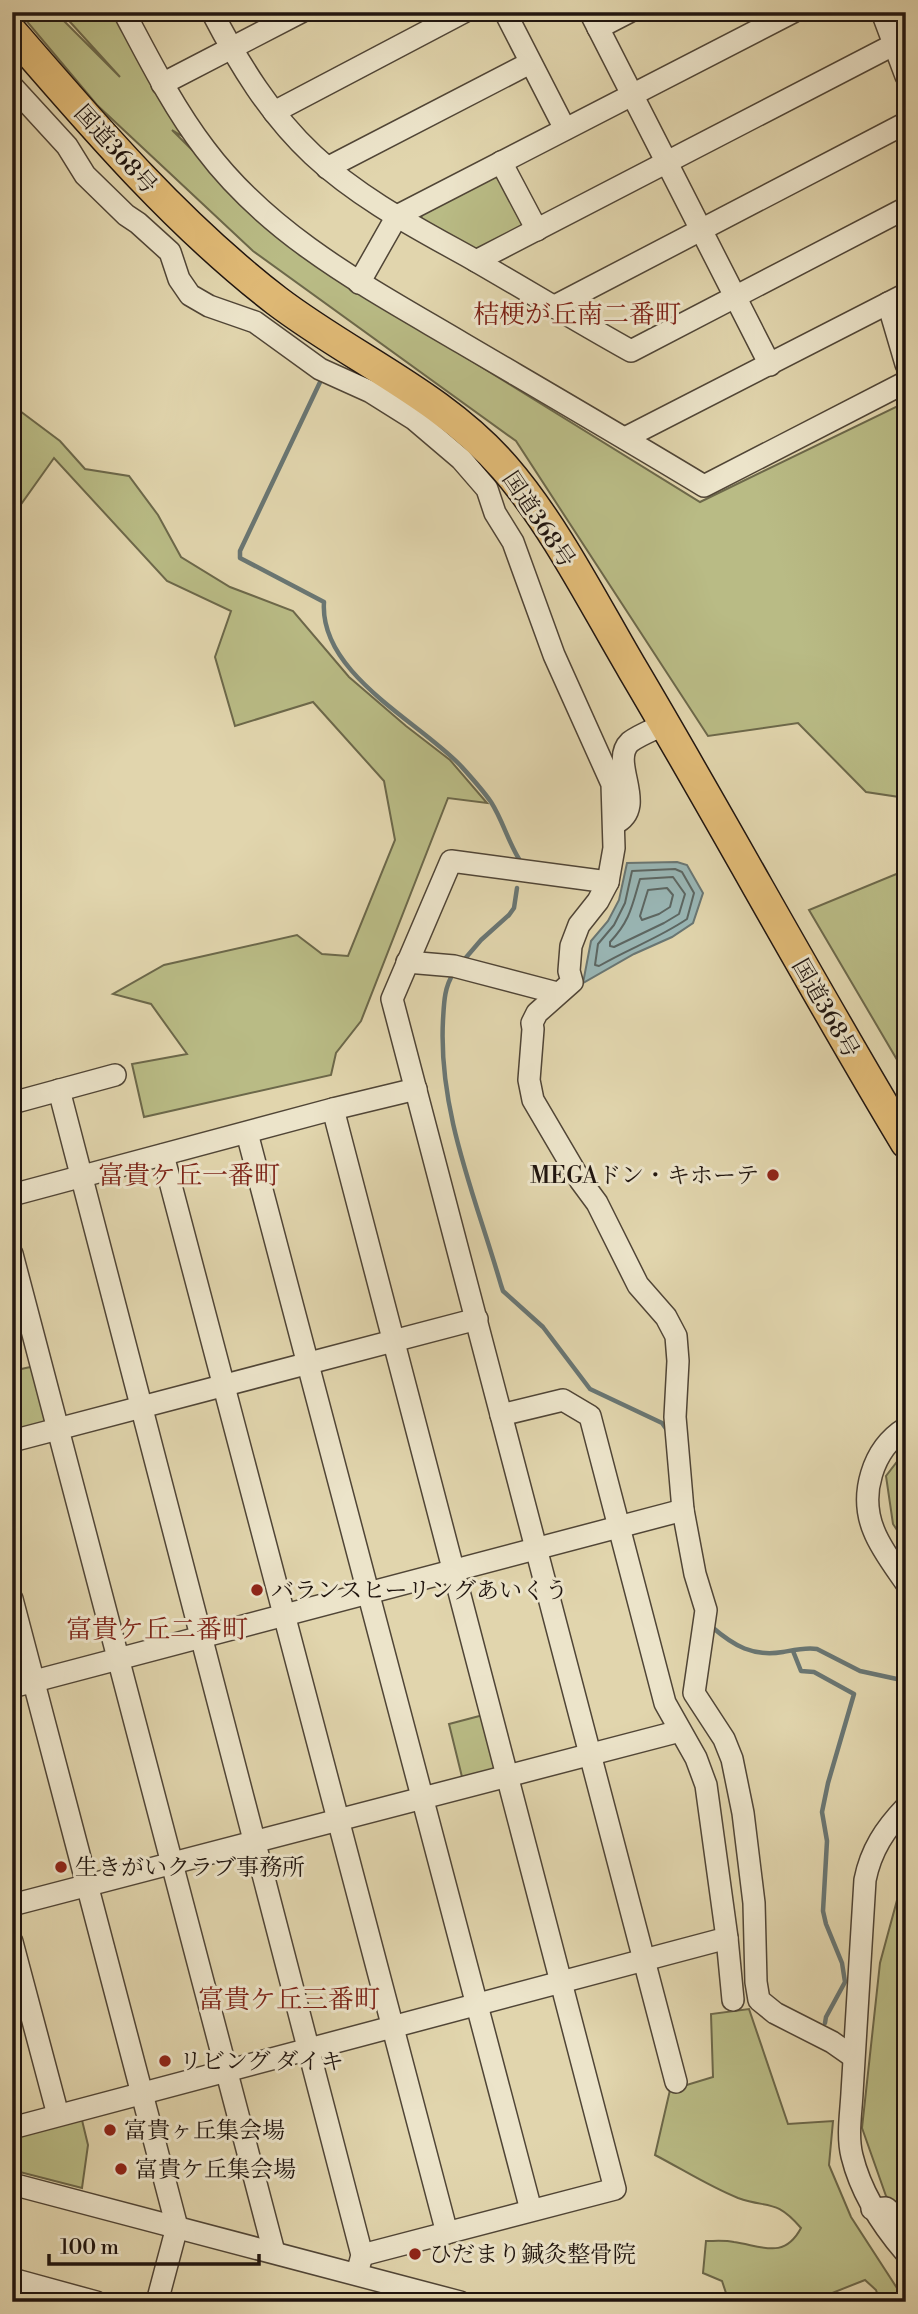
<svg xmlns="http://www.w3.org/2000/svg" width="918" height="2314" viewBox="0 0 918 2314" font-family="'Libre Bodoni','Noto Serif JP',serif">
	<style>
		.green { fill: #b9bb85; stroke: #6c684a; stroke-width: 2 }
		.water { fill: #99b6b5; stroke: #697673; stroke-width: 2 }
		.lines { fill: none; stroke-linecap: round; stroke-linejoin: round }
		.shore { stroke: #5c6662; stroke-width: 2 }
		.stream { stroke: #697673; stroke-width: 4.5 }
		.minor-casing { stroke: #504536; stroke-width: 24 }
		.highway-casing { stroke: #20150f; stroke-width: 33 }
		.minor { stroke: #ece4ca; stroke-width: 21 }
		.highway { stroke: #e0ba76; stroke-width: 30 }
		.poi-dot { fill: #8f2418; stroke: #ece4ca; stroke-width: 2.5 }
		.labels { text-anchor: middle; stroke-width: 6; stroke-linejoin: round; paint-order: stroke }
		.street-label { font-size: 23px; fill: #20150f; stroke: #ece4ca }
		.poi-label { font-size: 23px; fill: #20150f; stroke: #ece4ca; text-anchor: start }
		.quarter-label { font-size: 26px; fill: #7a1f14; stroke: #ece4ca }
	</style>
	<rect width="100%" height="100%" fill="#e1d5ad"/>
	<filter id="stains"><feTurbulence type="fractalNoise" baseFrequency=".00286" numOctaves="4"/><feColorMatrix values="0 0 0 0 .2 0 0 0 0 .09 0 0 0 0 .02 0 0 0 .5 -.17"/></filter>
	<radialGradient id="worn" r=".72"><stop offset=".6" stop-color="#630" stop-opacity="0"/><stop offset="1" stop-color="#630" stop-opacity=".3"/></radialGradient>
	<g class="green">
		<polygon points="19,12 55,12 120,77 61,12 115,12 190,141 172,130 287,244 402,318 700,502 906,402 906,798 866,792 798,723 708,736 516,441 253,251 97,105"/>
		<polygon points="496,172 526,229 472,251 421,222 422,211"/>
		<polygon points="12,405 60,441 85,469 129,476 158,515 181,557 230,587 293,611 349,677 406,726 450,760 487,803 448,798 361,1021 336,1053 331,1075 144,1117 132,1064 187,1054 151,1004 113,994 164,965 297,935 322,954 348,956 395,840 384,781 313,702 235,726 215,657 231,611 167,581 54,458 12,517"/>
		<polygon points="906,870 906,1075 809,910"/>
		<polygon points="35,1366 50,1418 45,1427 12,1430 12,1371"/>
		<polygon points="906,1450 906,1544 893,1524 886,1476"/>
		<polygon points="487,1714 500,1765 494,1773 463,1781 449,1724"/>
		<polygon points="906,1867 906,2214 886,2196 862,2128 880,1963"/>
		<path d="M749,2009L788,2124L833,2121L829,2165L851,2217L906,2302H880L876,2290L865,2280L822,2297L819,2302H729L722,2281L703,2273L706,2241C715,2241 725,2240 734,2242C762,2246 784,2260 801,2228C775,2198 769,2209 738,2198C710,2187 682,2169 655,2155L670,2090L713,2077L711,2014Z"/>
		<polygon points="81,2116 88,2145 82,2188 12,2170 12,2135"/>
	</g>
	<polygon class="water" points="677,862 687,865 703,893 693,923 672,937 634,954 583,983 591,941 608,921 619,900 627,863"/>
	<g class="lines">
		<g class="shore">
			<path d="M675,869L682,872L694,893L687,919C659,938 628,949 599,966L595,965L598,944L614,925L625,903L632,871Z"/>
			<path d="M673,877L685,894L679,914L664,923L614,947L610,946V942C630,921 632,906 640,879Z"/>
			<polygon points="667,888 673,895 670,907 659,914 642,920 640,916 648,890"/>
		</g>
		<g class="stream">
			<path d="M322,378L240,551V558L324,602C319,673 418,721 460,765C470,776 482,789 491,802C502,819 508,841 519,859"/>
			<polyline points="463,961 481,940 509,915 514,908 517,888"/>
			<path d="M453,974C444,988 444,1004 443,1020C438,1112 476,1198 501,1285L503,1291L543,1327L590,1389L662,1423L667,1430"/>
			<path d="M712,1627C734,1646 753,1657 783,1652C794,1650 806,1647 817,1649L860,1671L906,1681"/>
			<polyline points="793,1651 801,1671 814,1672 854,1694 828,1783 822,1812 827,1841 823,1911 826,1924 842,1963 845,1982 826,2017 825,2023"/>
		</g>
		<defs>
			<g id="minor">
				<path d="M124,12C149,59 173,107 205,149C271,237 369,288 462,343C542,390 623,437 704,486L906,382"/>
				<path d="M212,12C239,64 270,115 313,155C359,198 415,227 469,257C523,288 577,321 631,351L906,208"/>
				<polyline points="505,12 565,129"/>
				<polyline points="590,12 770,365"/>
				<polyline points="882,12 906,76"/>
				<polyline points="598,28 629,12"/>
				<polyline points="162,84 301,12"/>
				<polyline points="12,86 67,146 85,175 126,215 138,223 170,252 179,279 190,295 209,306 255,322 320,369 371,392 414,419 461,459 487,489 495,513 513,542 554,655 612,784 614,848 608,882 598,901 579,925 571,946 569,971 572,982 537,1013 532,1023 533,1029 529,1080 533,1100 580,1180 597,1203 638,1285 666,1317 676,1336 678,1361 675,1417 683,1510 695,1574 706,1610 694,1693 724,1739 732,1759 743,1813 754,1903 756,1982 759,2000 775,2013 832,2042 852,2056"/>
				<polyline points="274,112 464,12"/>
				<polyline points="501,162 537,230"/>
				<polyline points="327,168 530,63"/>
				<polyline points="476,261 895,44"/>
				<polyline points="359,283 397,216 793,12"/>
				<polyline points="888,303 906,364"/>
				<polyline points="553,307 906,123"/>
				<polyline points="625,438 906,294"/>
				<path d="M614,824C650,807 608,763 630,742C639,735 655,729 665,724"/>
				<polyline points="608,882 451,861 392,999 676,2082"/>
				<polyline points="407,962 454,966 557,993"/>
				<polyline points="59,1090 362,2255 357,2274"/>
				<polyline points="12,1103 115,1075"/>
				<polyline points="333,1109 615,2189 362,2255"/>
				<polyline points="247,1133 531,2210"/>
				<polyline points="163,1155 447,2233"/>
				<polyline points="12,1195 333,1109 416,1089"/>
				<polyline points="12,1254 274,2252"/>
				<path d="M906,1428C872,1449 859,1495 874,1531C881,1549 895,1567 906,1583"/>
				<polyline points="12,1441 477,1319"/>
				<polyline points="12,1599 177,2227 157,2302"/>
				<polyline points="12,1687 683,1510"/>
				<path d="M906,1807C885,1829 871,1850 865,1880C860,1951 856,2022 852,2093C851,2113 847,2136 852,2156C861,2193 881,2224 906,2253"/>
				<polyline points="12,1905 680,1731"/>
				<polyline points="727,1938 733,2000"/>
				<polyline points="12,1942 58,2115"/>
				<polyline points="12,2128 727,1938 706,1785 696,1758 665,1703 590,1416 563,1400 501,1415"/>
				<polyline points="12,2184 460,2302"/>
				<polyline points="872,2209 886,2208 906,2225"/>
				<polyline points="12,2279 96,2302"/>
			</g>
			<path id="highway" d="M12,32C94,127 177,224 277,301C352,358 443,396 505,468C555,526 594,604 633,670C726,827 812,987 906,1143"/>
		</defs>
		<use href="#minor" class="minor-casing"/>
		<use href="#highway" class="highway-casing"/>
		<use href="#minor" class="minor"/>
		<use href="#highway" class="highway"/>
	</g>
	<g class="poi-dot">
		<circle cx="773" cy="1175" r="7"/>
		<circle cx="257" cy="1590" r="7"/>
		<circle cx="61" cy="1867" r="7"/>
		<circle cx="165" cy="2061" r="7"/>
		<circle cx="110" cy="2130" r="7"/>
		<circle cx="121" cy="2169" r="7"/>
		<circle cx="415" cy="2254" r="7"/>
	</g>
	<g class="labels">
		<g class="street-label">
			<text transform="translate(116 149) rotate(48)" y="8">国道368号</text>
			<text transform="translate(539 519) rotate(56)" y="8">国道368号</text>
			<text transform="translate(826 1008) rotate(60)" y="8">国道368号</text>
		</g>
		<g class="poi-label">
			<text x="759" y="1183" text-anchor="end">MEGAドン・キホーテ</text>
			<text x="271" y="1598">バランスヒーリングあいくう</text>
			<text x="75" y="1875">生きがいクラブ事務所</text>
			<text x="179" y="2069">リビング ダイキ</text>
			<text x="124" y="2138">富貴ヶ丘集会場</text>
			<text x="135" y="2177">富貴ケ丘集会場</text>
			<text x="429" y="2262">ひだまり鍼灸整骨院</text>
		</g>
		<g class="quarter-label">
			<text x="577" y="323">桔梗が丘南二番町</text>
			<text x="189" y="1184">富貴ケ丘一番町</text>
			<text x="157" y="1638">富貴ケ丘二番町</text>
			<text x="289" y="2008">富貴ケ丘三番町</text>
		</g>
	</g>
	<rect width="918" height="2314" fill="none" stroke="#e1d5ad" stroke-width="42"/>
	<rect x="14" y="14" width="890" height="2286" fill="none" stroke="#20150f" stroke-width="3.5"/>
	<rect x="21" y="21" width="876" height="2272" fill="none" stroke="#20150f" stroke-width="2"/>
	<path d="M49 2254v10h210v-10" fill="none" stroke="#20150f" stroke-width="3.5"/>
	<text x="60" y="2254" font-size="21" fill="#20150f" stroke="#ece4ca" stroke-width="5" paint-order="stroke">100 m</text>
	<rect width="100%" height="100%" filter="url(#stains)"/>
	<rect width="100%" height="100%" fill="url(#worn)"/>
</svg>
